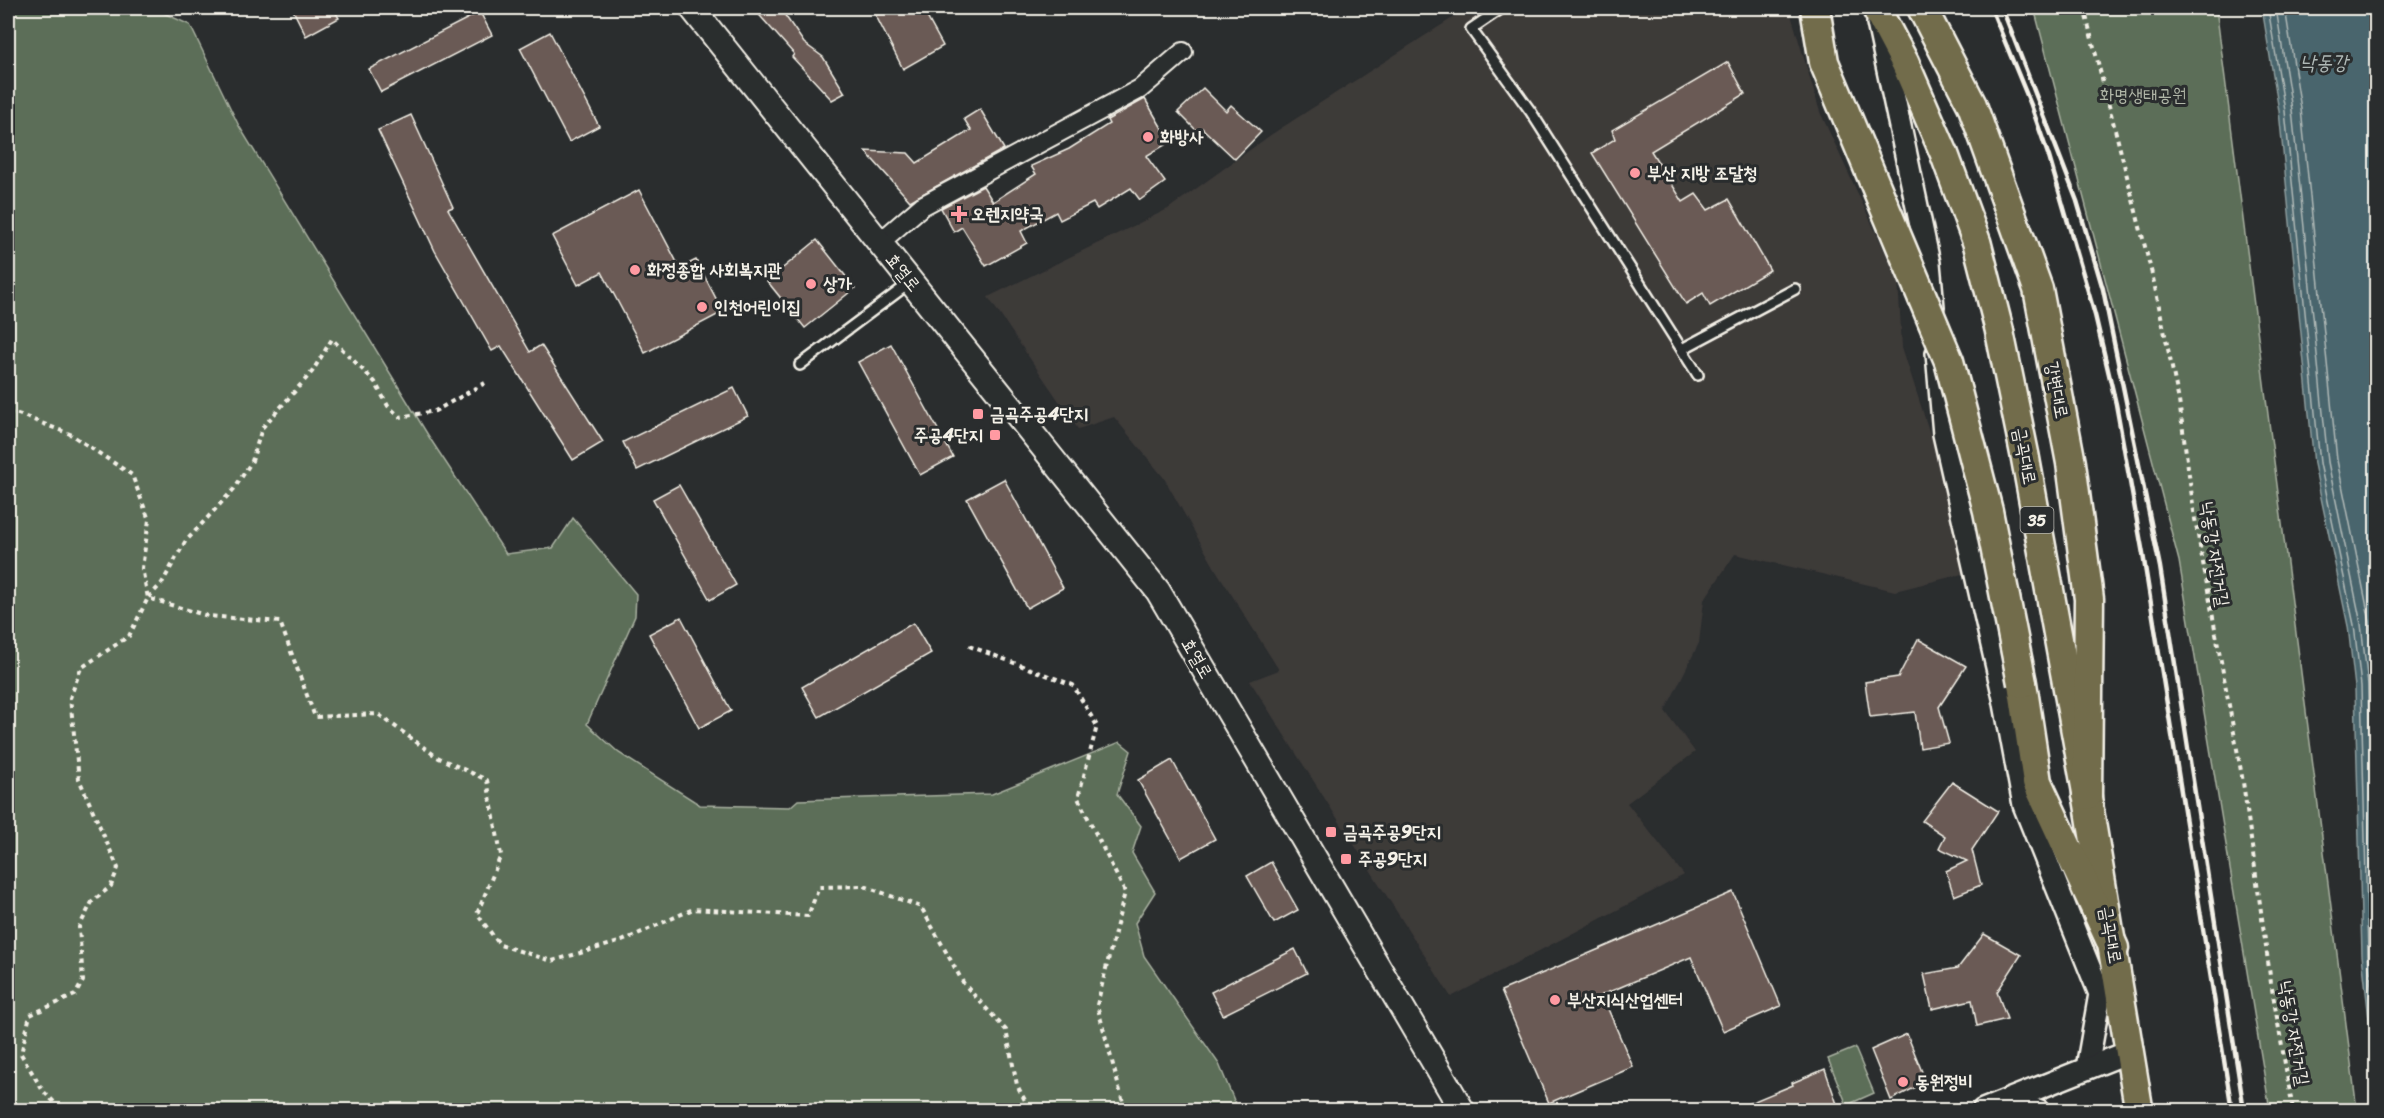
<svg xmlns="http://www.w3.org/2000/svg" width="2384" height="1118" viewBox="0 0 2384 1118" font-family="Sriracha,'Poor Story',sans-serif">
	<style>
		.built { fill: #3e3a39 }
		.green { fill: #5c6e58; stroke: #a8b0a0; stroke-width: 1.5 }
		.water { fill: #49656d; stroke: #8d9d9e; stroke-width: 1.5 }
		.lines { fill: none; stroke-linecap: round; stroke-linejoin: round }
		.shore { stroke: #b0b9b7; stroke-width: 1.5 }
		.building { fill: #6b5a54; stroke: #f4f1e8; stroke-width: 1.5 }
		.service-casing { stroke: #f4f1e8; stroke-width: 14 }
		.minor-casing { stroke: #f4f1e8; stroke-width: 22 }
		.tertiary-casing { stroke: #f4f1e8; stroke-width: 26 }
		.secondary-casing { stroke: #f4f1e8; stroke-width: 28 }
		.primary-casing { stroke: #f4f1e8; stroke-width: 32 }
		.trunk-casing { stroke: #f4f1e8; stroke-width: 33 }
		.path { stroke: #f4f1e8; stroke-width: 4; stroke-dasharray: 4.5 4.5; stroke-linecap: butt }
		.service { stroke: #2a2d2e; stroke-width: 9 }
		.minor { stroke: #2a2d2e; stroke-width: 18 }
		.tertiary { stroke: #2a2d2e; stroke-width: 21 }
		.secondary { stroke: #2a2d2e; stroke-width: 24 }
		.primary { stroke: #726c4b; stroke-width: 27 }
		.trunk { stroke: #726c4b; stroke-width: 28 }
		.rail { stroke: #f4f1e8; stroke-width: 4.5 }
		.trunk-bridge-casing { stroke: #f4f1e8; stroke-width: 33; stroke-linecap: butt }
		.trunk-bridge { stroke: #726c4b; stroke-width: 28 }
		.poi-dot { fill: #ff9aa2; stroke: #2a2d2e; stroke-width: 2 }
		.labels { text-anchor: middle; stroke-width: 6; stroke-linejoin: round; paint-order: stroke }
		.shield { fill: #2a2d2e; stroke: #b7b6b0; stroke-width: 1.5 }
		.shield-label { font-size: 16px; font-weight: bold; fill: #f4f1e8 }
		.park-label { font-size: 18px; fill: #b0b6a7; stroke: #2a2d2e }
		.poi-label { font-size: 18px; font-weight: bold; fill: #f4f1e8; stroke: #2a2d2e; text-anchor: start }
		.street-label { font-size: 18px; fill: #f4f1e8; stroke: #2a2d2e }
		.water-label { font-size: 20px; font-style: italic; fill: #b0b9b7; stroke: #2a2d2e }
	</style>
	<rect width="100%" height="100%" fill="#2a2d2e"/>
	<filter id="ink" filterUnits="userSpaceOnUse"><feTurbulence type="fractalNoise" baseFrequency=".0167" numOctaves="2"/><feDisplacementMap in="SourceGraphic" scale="12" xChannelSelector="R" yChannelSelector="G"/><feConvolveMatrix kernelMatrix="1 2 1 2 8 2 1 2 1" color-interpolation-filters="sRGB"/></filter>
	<g filter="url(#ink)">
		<polygon class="built" points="1468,8 1789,8 1820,112 1898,280 1902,347 1974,571 1895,591 1735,554 1704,600 1699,643 1665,711 1695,752 1627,803 1684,875 1451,997 1250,681 1279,670 1216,570 1164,478 1114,417 1078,429 988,297 1168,209 1272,134"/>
		<g class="green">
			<polygon points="8,8 153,8 190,25 239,126 431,440 506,554 553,548 573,518 636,594 635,616 587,724 619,753 700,805 790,807 798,800 992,794 1120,742 1131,751 1117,794 1141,826 1132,853 1155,892 1135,923 1144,956 1219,1064 1238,1110 8,1110"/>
			<polygon points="2034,8 2216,8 2357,1110 2270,1110 2179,561"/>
			<polygon points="1855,1048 1874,1093 1847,1105 1828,1059"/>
		</g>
		<polygon class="water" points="2262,8 2376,8 2376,1083 2362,955 2355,687 2348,626 2314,464 2279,111"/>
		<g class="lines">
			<g class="shore">
				<polyline points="2268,8 2285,111 2320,463 2354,625 2361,686 2368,955 2376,1032"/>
				<polyline points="2276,8 2292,110 2328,462 2361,624 2368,685 2376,967"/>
				<polyline points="2285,8 2301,109 2337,460 2370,622 2376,679"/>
			</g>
		</g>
		<g class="building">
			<polygon points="292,8 333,8 339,18 306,36"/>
			<polygon points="753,8 780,8 804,43 823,57 845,93 832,100 792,57 794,54"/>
			<polygon points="872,8 922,8 943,46 903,69"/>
			<polygon points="480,12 492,35 381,92 369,69"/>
			<polygon points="550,32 599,126 569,142 520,48"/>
			<polygon points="1728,62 1745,94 1651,151 1683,202 1696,194 1708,210 1729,199 1770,270 1710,306 1703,293 1686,304 1592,153 1615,139 1612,130"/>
			<polygon points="1203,88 1226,111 1231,105 1261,132 1235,159 1202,128 1198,132 1178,112"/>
			<polygon points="1145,99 1170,142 1146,156 1165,182 1140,200 1131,188 1097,209 1093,203 1060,220 1056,212 1021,231 1027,243 986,266 962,227 954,232 941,208 983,186 993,202 1036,174 1031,166 1069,149 1109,124 1107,120"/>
			<polygon points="980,109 1004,149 910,201 865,151 908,153 917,163 971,130 964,119"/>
			<polygon points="411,115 453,207 448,209 530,352 541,345 603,442 573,460 501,346 492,351 435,251 378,130"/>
			<polygon points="639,190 680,268 696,260 723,312 645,353 602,272 578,285 552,236"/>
			<polygon points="817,240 855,288 805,328 767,281"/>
			<polygon points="891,344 953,457 920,475 858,362"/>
			<polygon points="734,388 748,416 637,470 623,442"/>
			<polygon points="1004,479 1063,588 1027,608 967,499"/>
			<polygon points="679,485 736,585 710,600 653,499"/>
			<polygon points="681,617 731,711 699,728 649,634"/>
			<polygon points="913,623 931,653 819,717 802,687"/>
			<polygon points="1918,639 1966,666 1939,707 1949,743 1920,748 1915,712 1870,717 1865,682 1898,677"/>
			<polygon points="1172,760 1215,839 1181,858 1138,780"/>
			<polygon points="1952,782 1998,811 1972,850 1981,885 1954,896 1946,871 1967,861 1939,848 1945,836 1922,821"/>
			<polygon points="1271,862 1298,910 1274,923 1247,876"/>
			<polygon points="1733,892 1781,1006 1723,1031 1691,957 1602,995 1633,1067 1549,1103 1501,991"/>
			<polygon points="1984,934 2021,955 1997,992 2007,1019 1977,1026 1972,1000 1932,1009 1924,974 1958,968"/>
			<polygon points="1295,949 1307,973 1223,1015 1211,992"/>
			<polygon points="1907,1034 1926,1082 1891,1100 1871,1050"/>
			<polygon points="1825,1069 1839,1110 1733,1110 1793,1085 1792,1083"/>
		</g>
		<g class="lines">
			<defs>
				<g id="service">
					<polyline points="1502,8 1471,29 1531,112 1698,375"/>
					<polyline points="1682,349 1795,289"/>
					<polyline points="800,365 911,282"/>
				</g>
				<polyline id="minor" points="879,243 922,206 1140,89 1183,52"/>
				<g id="tertiary">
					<polyline points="1878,23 1929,263 1933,307"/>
					<polyline points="1937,353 1944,434 2004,698 2024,805 2100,994 2087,1068"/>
					<polyline points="2002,1103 2038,1110"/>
					<polyline points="1983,1110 2131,1051"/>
				</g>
				<polyline id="secondary" points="692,8 1158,591 1462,1110"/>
				<polyline id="primary" points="1876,8 1905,63 1944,153 1977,243 1999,329 2025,456 2087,795 2139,1110"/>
				<g id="trunk">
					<polyline points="1922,8 1972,105 2038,289 2071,463 2089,599 2087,795"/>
					<polyline points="2022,683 2037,782 2114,948"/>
				</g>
			</defs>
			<use href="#service" class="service-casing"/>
			<use href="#minor" class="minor-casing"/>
			<use href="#tertiary" class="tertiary-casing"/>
			<use href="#secondary" class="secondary-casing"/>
			<use href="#primary" class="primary-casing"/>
			<use href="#trunk" class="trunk-casing"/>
			<g class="path">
				<polyline points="2084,8 2153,278 2179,401 2195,519 2243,782 2271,983 2293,1110"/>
				<polyline points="561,11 563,8"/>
				<polyline points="485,383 435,411 400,417 388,406 375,382 332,339 312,372 262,428 252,461 234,489 185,542 162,583 148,598 208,616 280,622 315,717 378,714 437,757 487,780 501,855 477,914 500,945 552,961 622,941 693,909 808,916 819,887 864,886 921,907 964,984 1006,1030 1017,1085 1030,1110"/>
				<polyline points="8,413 18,414 70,434 132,475 149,520 142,568 148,598 129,636 81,668 70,698 79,779 118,868 111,886 92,902 79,927 83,981 75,995 30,1015 21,1054 43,1091 62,1110"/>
				<polyline points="969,646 1073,685 1097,726 1078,798 1125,892 1097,1005 1125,1110"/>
			</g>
			<use href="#service" class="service"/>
			<use href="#minor" class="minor"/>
			<use href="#tertiary" class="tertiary"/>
			<use href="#secondary" class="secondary"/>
			<use href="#primary" class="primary"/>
			<use href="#trunk" class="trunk"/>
			<g class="rail">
				<polyline points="1991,8 2031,105 2049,157 2095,315 2116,404 2143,554 2232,1110"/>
				<polyline points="2002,8 2077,201 2103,289 2160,567 2244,1110"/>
			</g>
			<defs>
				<polyline id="trunk-bridge" points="1815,8 1824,62 1949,361 1988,511 2022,683"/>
			</defs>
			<use href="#trunk-bridge" class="trunk-bridge-casing"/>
			<use href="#trunk-bridge" class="trunk-bridge"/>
		</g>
	</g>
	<g class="poi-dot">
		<circle cx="1148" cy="137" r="6"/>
		<circle cx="1635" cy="173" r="6"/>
		<path d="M956 205h6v6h6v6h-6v6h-6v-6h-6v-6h6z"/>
		<circle cx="635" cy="270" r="6"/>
		<circle cx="811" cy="284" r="6"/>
		<circle cx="702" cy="307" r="6"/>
		<rect x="972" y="408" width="12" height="12" rx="3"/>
		<rect x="989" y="429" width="12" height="12" rx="3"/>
		<rect x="1325" y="826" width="12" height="12" rx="3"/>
		<rect x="1340" y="853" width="12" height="12" rx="3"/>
		<circle cx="1555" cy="1000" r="6"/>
		<circle cx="1903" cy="1082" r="6"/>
	</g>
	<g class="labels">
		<rect class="shield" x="2020.5" y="507" width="33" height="26" rx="4.5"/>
		<g class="shield-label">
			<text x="2037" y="526">35</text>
		</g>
		<g class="park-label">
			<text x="2143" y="101">화명생태공원</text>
		</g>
		<g class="poi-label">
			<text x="1160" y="143">화방사</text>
			<text x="1647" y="179">부산 지방 조달청</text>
			<text x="971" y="220">오렌지약국</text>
			<text x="647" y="276">화정종합 사회복지관</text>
			<text x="823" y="290">상가</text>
			<text x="714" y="313">인천어린이집</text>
			<text x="990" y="420">금곡주공4단지</text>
			<text x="983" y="441" text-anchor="end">주공4단지</text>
			<text x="1343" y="838">금곡주공9단지</text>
			<text x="1358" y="865">주공9단지</text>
			<text x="1567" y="1006">부산지식산업센터</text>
			<text x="1915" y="1088">동원정비</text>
		</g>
		<g class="street-label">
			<text transform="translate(903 272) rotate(51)" y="6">효열로</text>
			<text transform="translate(2057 390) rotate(79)" y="6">강변대로</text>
			<text transform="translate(2025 456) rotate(79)" y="6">금곡대로</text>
			<text transform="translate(2215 554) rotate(81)" y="6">낙동강 자전거길</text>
			<text transform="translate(1197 658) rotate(60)" y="6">효열로</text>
			<text transform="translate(2111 935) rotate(80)" y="6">금곡대로</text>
			<text transform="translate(2294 1033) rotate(80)" y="6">낙동강 자전거길</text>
		</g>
		<g class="water-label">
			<text x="2324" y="69">낙동강</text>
		</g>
	</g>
	<rect width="2384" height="1118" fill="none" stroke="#2a2d2e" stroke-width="30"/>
	<rect x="15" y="15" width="2354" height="1088" fill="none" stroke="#f4f1e8" stroke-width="2" filter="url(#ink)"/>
</svg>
